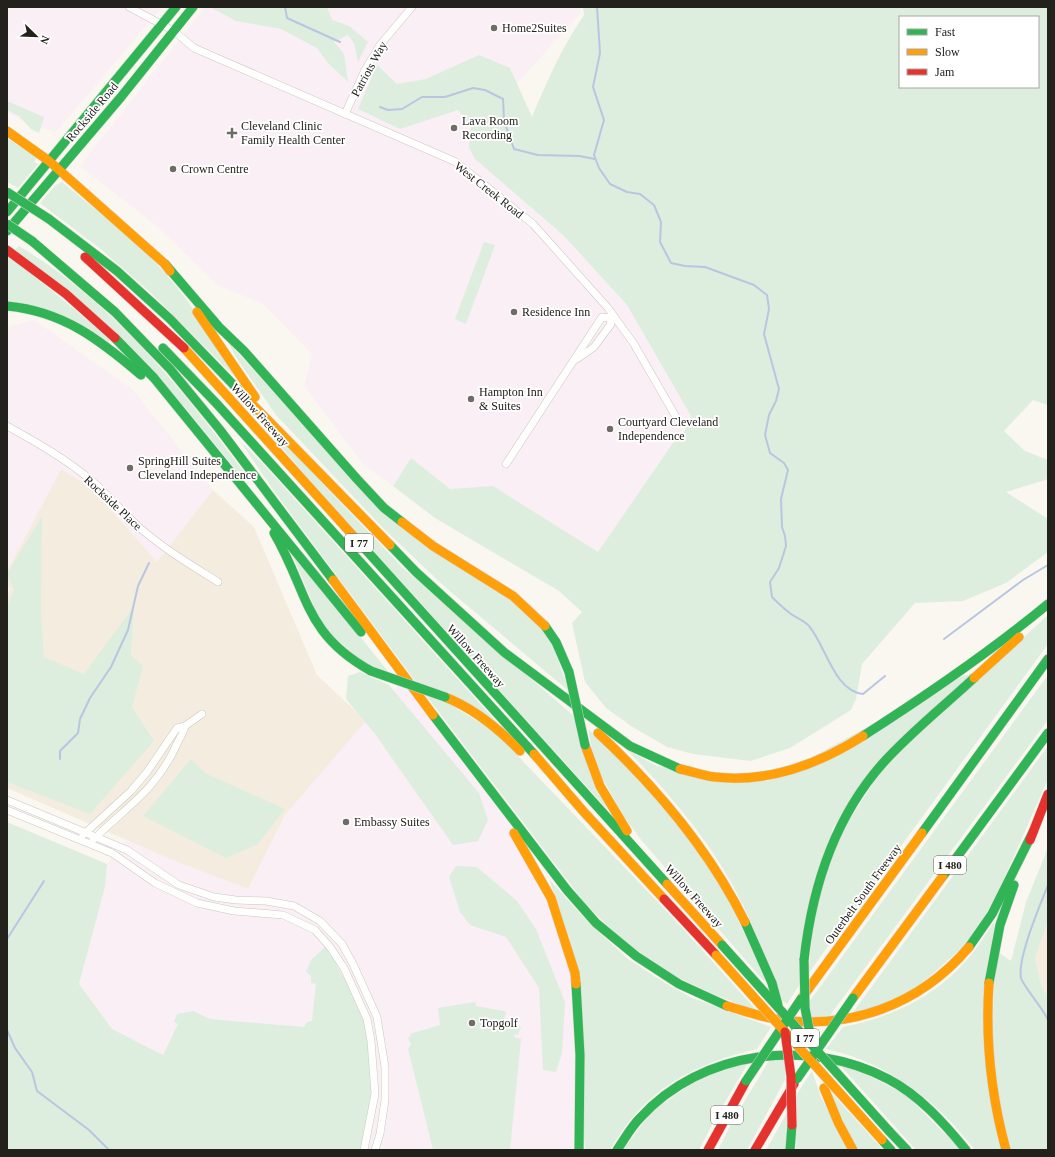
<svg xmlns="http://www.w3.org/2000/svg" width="1055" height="1157" viewBox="0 0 1055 1157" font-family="Georgia,serif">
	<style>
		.commercial { fill: #faeff5 }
		.built { fill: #f4eddf }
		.green { fill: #ddeede; fill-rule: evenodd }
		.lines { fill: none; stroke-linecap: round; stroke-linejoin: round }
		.stream { stroke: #b8c6e1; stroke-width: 2 }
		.street-casing { stroke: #cac8c3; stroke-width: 8 }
		.fast-casing { stroke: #d6d4d0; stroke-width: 10 }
		.slow-casing { stroke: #d6d4d0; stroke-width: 10 }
		.jam-casing { stroke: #d6d4d0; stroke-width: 10 }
		.street { stroke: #fefefd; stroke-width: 7 }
		.fast { stroke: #30b455; stroke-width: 9 }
		.slow { stroke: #ff9f0a; stroke-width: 9 }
		.jam { stroke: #e5322d; stroke-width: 9 }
		.fast-bridge-casing { stroke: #d6d4d0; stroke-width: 10; stroke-linecap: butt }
		.slow-bridge-casing { stroke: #d6d4d0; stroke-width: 10; stroke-linecap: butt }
		.jam-bridge-casing { stroke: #d6d4d0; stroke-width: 10; stroke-linecap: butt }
		.fast-bridge { stroke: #30b455; stroke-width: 9 }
		.slow-bridge { stroke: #ff9f0a; stroke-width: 9 }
		.jam-bridge { stroke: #e5322d; stroke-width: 9 }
		.poi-dot { fill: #6e6c66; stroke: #fff; stroke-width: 1.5 }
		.labels { text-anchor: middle; stroke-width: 3.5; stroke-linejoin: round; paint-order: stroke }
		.shield { fill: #fff; stroke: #656460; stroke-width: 1 }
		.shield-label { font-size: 11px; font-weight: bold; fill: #23211c }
		.poi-label { font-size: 12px; fill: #23211c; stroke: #fff; text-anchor: start }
		.street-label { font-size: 12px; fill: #23211c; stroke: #fff }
	</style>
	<rect width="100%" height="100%" fill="#faf7f0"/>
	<g class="commercial">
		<polygon points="7,7 162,7 56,132 27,123 7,112"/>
		<polygon points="205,7 580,7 581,13 519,81 475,159 563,235 627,305 691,416 598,552 493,486 450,489 411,458 393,486 365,466 304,386 312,354 263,304 217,285 158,227 80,166"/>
		<polygon points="34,320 132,389 213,490 157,562 92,488 61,469 7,571 7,327"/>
		<polygon points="405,678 495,798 551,898 575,973 579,1150 252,1150 167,1048 163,1056 112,1029 79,984 105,887 107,864 125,840 170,859 248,889 285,815 366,721"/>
	</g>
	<g class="built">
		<polygon points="61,469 92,488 157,562 213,490 254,527 317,675 366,721 285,815 248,889 170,859 7,788 7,596 10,589 7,584 7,571"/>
		<polygon points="1048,922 1048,998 1041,985 1035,958"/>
	</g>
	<g class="green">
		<polygon points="210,7 327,7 332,20 349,26 368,42 358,62 354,43 348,35 334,42 344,54 348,82 327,62 317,48 281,29 236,21"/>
		<path d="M583,7H1048V405L1033,400L1004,431L1025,451L1048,460V479L1006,492L1048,519V552L1006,583L963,601L915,603L862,664L856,699L851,710L790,748L751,761L693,754L667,747L631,726L606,708L585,682L572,623L582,612L559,591L435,518L393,486L411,458L450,489L493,486L598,552L679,434L680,441L691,416L627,305L563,235L475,159L469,148L471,126L458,110L400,129L358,109L377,65L397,84L426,79L479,55L510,68L532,117C547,81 562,47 584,15ZM900,17H1038V87H900Z"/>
		<polygon points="7,101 44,117 39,133 31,129 19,116 7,110"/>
		<polygon points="7,138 37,158 34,162 38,164 18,188 7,182"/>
		<path d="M62,182C92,207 124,231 152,259C186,293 213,338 238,380L151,293L102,250L40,203L56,185Z"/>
		<polygon points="484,242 495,245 466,324 455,319"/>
		<path d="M19,246C114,303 184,391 249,479L245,481L184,406L15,250Z"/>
		<polygon points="7,256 18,263 109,338 110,345 7,303"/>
		<polygon points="227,341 370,498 519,605 549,637 570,692 445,587 383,528 276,415 239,362"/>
		<polygon points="213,369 403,568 575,717 607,809 316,487"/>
		<polygon points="240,441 263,464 501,727 416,682 276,494"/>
		<polygon points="42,516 41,612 44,657 84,674 134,606 131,655 143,666 132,707 154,741 90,814 7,782 7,606 14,590 7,574"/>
		<polygon points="290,549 390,674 364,663 322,626"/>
		<polygon points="1048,615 1048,644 808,974 816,900 836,840 886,764"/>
		<polygon points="360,672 389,685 479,793 488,820 478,841 453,845 375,734 346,699 348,676"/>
		<path d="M973,673L833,827L800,984L787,1004L782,1001C770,969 758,936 743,905C715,847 672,796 627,750L657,766L768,781L958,678Z"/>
		<polygon points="1048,675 1048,720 828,1018 811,1018 809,1002"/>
		<polygon points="425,694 446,702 495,732 673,918 758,1012 711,993 677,977 626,943 587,906"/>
		<polygon points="588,729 658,795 719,880 767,981 763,980 642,841 625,818 595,765"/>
		<polygon points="1048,746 1048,779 999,890 979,926 966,944 918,987 886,1004 851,1015"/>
		<polygon points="191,759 205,773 285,809 258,844 226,858 143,816"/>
		<polygon points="7,822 107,864 105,887 79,984 112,1029 163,1055 178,1024 174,1022 177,1014 193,1011 210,1019 304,1027 307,1022 312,1021 316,984 311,983 311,976 306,972 311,960 326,946 352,992 364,1017 368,1035 372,1077 370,1102 361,1150 7,1150"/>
		<polygon points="1048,848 1048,922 1035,958 1041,985 1048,998 1048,1150 1006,1150 991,1089 995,950 1011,961 1026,902"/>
		<polygon points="456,866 477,867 517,901 536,929 565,1002 562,1053 556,1072 543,1070 539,988 506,937 470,925 460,912 449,877"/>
		<path d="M549,879L586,920L628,959L665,983L690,997L771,1027L757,1049C692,1064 644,1090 610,1150H585L570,940Z"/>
		<path d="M995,920L985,995L1004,1150H975C936,1100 889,1063 826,1049L843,1027C889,1018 933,998 965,962C977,949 986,934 995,920Z"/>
		<polygon points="475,1002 476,1006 504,1011 506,1012 504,1021 506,1024 521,1027 518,1035 515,1034 514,1037 521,1039 510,1150 433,1150 408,1049 411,1044 408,1038 411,1036 410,1034 440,1025 438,1008"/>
		<polygon points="785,1058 785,1080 747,1150 718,1150 732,1122 770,1059"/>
		<polygon points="748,1063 715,1119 699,1150 623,1150 651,1112 705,1074"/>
		<polygon points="839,1064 856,1069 906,1095 961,1150 916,1150"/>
		<polygon points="812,1071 821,1097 848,1150 796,1150 797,1094"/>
		<polygon points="829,1090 883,1150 857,1150"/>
		<polygon points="789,1109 786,1150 766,1150"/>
	</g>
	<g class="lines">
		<g class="stream">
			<polyline points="285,7 287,18 340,42"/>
			<path d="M597,7L600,53L593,87L604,120L594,155L599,168L610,184L627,192L640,194L654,205L661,222L660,242L671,263L685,266L705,267L754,285L767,295L769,309L764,334L779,389L776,401L769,415L765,435L770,453L784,463L788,470L781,499L782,527L785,536L786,546L779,568L770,582L772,597C778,603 784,609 791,614C797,618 805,621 809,626C826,646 834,691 863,694L885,676"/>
			<polyline points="380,107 388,110 402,109 422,97 445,97 473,88 485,90 503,99 504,121 514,149 538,155 579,156 595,159"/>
			<polyline points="944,639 1023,580 1048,565"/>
			<polyline points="60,759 60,751 78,733 80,719 90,698 111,667 128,630 138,586 149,563"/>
			<path d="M1048,885C1040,905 1017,959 1021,978C1023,986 1043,1008 1048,1020"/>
			<polyline points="7,939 44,881"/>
			<polyline points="7,1030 15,1048 32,1072 37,1091 89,1130 109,1150"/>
		</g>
		<defs>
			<g id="street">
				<polyline points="129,7 174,31 194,48 456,162 533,224 608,308 634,344 676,417"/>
				<polyline points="345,114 365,70 380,45 412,7"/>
				<polyline points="577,359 594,347 611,324 610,318 611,315"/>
				<path d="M7,426C36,442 66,459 92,481C109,495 123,513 140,528C164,549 191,565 218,582"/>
				<polyline points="506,464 602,317 610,318"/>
				<polyline points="7,800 127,850 179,885 214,897 236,900 266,901 294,906 320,921 342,944 353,964 377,1017 385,1067 385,1100 380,1134 375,1150"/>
				<polyline points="7,810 112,853 155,883 197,903 234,911 283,915 315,930 330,947 344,968 367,1019 371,1041 375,1094 364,1150"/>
				<polyline points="83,835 131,791 147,772 177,728 185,726 202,714"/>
				<path d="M93,840C126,807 156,790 176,746C179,739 183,734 185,726"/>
			</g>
			<g id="fast">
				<polyline points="7,212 176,7"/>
				<polyline points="49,219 117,271 170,319 252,404"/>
				<polyline points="7,231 121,97 193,7"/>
				<polyline points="32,241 115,312 170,369 220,430 333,580"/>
				<polyline points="165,264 219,327 244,351 357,479 384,508 402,522"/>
				<path d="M7,306C63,311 100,340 141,375"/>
				<polyline points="115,338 154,378 361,632"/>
				<polyline points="163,348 216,403 534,754"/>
				<path d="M274,533C309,593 303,633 371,671"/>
				<polyline points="357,540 667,884"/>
				<polyline points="390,545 416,572 505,653 630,746 680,769"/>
				<polyline points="545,626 556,642 569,672"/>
				<polyline points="433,715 567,890 596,923 636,956 679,984 727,1006"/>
				<path d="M863,736C927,695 990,652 1048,604"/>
				<polyline points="922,833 1048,659"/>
				<polyline points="943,876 1048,733"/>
				<polyline points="745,922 772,983"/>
				<polyline points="969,947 992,914 1033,832"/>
				<path d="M804,960C812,888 834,818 883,763C911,732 944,706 974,678"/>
				<polyline points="989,983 1000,925 1014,885"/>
				<polyline points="576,984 580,1055 579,1150"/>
				<polyline points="889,1131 907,1150"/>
				<polyline points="882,1140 891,1150"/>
				<path d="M617,1150C624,1140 631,1127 640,1118C702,1050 808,1037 888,1079C919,1095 944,1123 966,1150"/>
				<polyline points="790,1150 792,1125"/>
			</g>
			<g id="slow">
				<polyline points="7,131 49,161 165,264 170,271"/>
				<polyline points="197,312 255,397"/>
				<polyline points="184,348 357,540"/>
				<polyline points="252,404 390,545"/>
				<polyline points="402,522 433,546 513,596 545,626"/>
				<polyline points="333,580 433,715"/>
				<polyline points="974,678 1019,637"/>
				<path d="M445,697C475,709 498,728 520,751"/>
				<path d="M598,733C657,788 709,849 745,922"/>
				<polyline points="585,745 600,786 627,831"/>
				<polyline points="534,754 583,811 664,899"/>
				<path d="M680,769C691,771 703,776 715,777C768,783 819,764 863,736"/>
				<polyline points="514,833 551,898 575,973 576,984"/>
				<polyline points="667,884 722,945"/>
				<path d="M989,983C985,1041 991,1095 1006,1150"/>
				<polyline points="853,998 943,876"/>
				<polyline points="801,999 922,833"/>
				<path d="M727,1006C742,1010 758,1016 774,1019C849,1031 920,1005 969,947"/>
				<polyline points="824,1088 838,1122 853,1150"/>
			</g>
			<g id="jam">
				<polyline points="7,250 66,294 115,338"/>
				<polyline points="85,257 184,348"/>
				<polyline points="1030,840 1048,794"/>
				<polyline points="664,899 716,955"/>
				<polyline points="708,1150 746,1081"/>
				<polyline points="755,1150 794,1084"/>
			</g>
		</defs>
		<use href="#street" class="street-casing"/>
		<use href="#fast" class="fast-casing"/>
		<use href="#slow" class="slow-casing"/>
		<use href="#jam" class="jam-casing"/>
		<use href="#street" class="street"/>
		<use href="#fast" class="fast"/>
		<use href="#slow" class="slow"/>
		<use href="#jam" class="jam"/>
		<defs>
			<g id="fast-bridge">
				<polyline points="7,192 49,219"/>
				<polyline points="7,224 32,241"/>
				<polyline points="371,671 445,697"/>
				<polyline points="569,672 585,745"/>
				<polyline points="722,945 889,1131"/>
				<polyline points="804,960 805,1008 812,1044"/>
				<polyline points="772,983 778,1005"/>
				<polyline points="797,1079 853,998"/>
				<polyline points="746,1081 801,999"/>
			</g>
			<polyline id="slow-bridge" points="716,955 882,1140"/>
			<polyline id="jam-bridge" points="785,1032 791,1076 792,1125"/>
		</defs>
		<use href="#fast-bridge" class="fast-bridge-casing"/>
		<use href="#slow-bridge" class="slow-bridge-casing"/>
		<use href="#jam-bridge" class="jam-bridge-casing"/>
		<use href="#fast-bridge" class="fast-bridge"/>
		<use href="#slow-bridge" class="slow-bridge"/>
		<use href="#jam-bridge" class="jam-bridge"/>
	</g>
	<g class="poi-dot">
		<circle cx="494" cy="28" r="4"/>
		<circle cx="454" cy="128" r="4"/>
		<path d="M230 127h4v4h4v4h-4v4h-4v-4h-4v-4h4z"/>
		<circle cx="173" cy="169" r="4"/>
		<circle cx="514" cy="312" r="4"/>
		<circle cx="471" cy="399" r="4"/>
		<circle cx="610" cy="429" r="4"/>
		<circle cx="130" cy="468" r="4"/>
		<circle cx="346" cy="822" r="4"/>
		<circle cx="472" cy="1023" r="4"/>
	</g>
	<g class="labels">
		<g class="shield">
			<rect x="345" y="534" width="28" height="18" rx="3"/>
			<rect x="934" y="856" width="32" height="18" rx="3"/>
			<rect x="791" y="1029" width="28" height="18" rx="3"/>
			<rect x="711" y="1106" width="32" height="18" rx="3"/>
		</g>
		<g class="shield-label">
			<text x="359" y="547">I 77</text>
			<text x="950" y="869">I 480</text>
			<text x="805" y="1042">I 77</text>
			<text x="727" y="1119">I 480</text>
		</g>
		<g class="poi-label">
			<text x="502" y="32">Home2Suites</text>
			<text x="462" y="125">Lava Room<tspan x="462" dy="14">Recording</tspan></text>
			<text x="241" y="130">Cleveland Clinic<tspan x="241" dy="14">Family Health Center</tspan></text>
			<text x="181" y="173">Crown Centre</text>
			<text x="522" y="316">Residence Inn</text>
			<text x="479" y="396">Hampton Inn<tspan x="479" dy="14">&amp; Suites</tspan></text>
			<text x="618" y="426">Courtyard Cleveland<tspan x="618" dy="14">Independence</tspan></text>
			<text x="138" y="465">SpringHill Suites<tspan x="138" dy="14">Cleveland Independence</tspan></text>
			<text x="354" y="826">Embassy Suites</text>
			<text x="480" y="1027">Topgolf</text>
		</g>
		<g class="street-label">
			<text transform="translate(369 69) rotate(-61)" y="4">Patriots Way</text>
			<text transform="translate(92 112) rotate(-50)" y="4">Rockside Road</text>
			<text transform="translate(489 190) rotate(38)" y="4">West Creek Road</text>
			<text transform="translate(260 415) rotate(48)" y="4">Willow Freeway</text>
			<text transform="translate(113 503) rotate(43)" y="4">Rockside Place</text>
			<text transform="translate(476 656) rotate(48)" y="4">Willow Freeway</text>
			<text transform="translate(863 894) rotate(-54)" y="4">Outerbelt South Freeway</text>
			<text transform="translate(694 896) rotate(48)" y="4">Willow Freeway</text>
		</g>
	</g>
	<rect width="1055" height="1157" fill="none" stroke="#23211c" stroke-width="16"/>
	<rect x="899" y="16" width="140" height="72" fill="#ffffff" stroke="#a7a6a4"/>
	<rect x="907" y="29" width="20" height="6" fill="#30b455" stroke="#a7a6a4"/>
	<text x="935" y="36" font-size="12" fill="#23211c">Fast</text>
	<rect x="907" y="49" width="20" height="6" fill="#ff9f0a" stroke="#a7a6a4"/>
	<text x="935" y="56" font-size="12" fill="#23211c">Slow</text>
	<rect x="907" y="69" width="20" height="6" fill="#e5322d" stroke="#a7a6a4"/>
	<text x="935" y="76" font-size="12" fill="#23211c">Jam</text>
	<g transform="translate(36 36) rotate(113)" stroke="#ffffff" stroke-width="3" paint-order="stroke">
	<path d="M0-3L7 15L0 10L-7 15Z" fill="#23211c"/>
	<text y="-6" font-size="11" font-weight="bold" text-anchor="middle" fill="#23211c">N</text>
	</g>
</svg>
